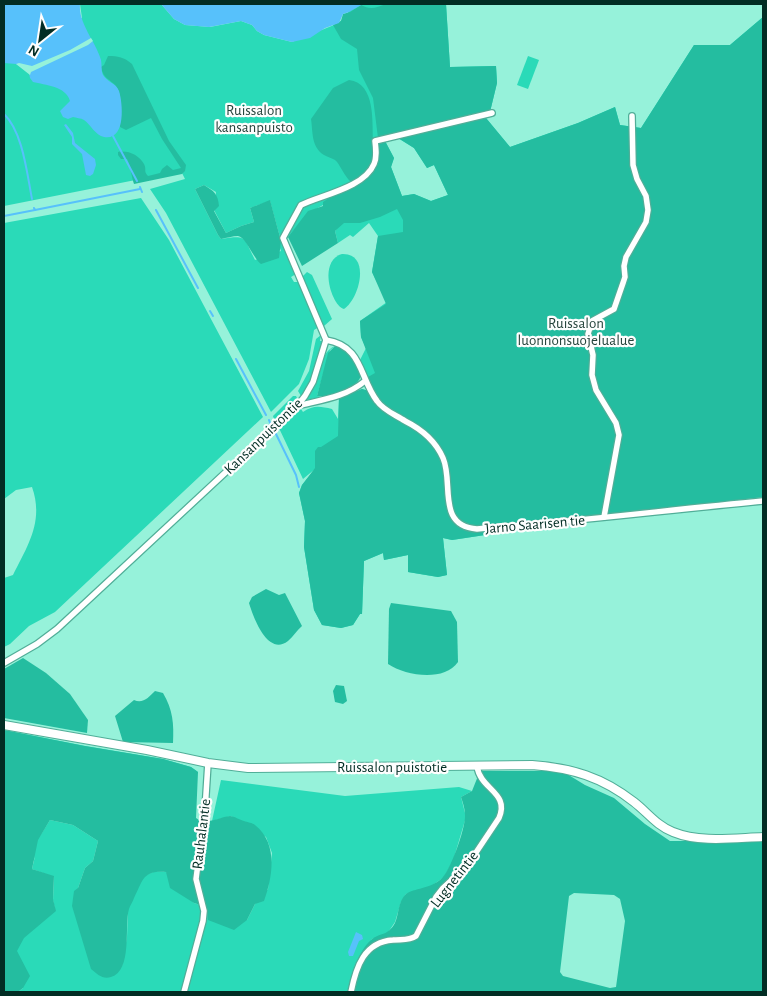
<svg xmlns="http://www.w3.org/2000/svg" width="767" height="996" viewBox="0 0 767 996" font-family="'Alegreya Sans',sans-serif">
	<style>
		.green { fill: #2adab8; fill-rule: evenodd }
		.forest { fill: #24bda0; fill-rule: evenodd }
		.water { fill: #57c1fb }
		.pier { fill: #96f2da }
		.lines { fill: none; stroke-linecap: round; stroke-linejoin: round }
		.stream { stroke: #57c1fb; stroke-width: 2 }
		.street-casing { stroke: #51ae98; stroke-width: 8 }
		.secondary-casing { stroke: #51ae98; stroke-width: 10 }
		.street { stroke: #fff; stroke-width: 5.5 }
		.secondary { stroke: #fff; stroke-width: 8 }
		.labels { text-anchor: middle; stroke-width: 4.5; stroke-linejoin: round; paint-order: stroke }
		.park-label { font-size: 15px; fill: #26443c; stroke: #fefefe }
		.street-label { font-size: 15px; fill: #022d24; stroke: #fefefe }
	</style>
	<rect width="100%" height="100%" fill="#96f2da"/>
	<g class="green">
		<path d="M80,4H161L174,19L185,25L210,27L241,21L252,25L257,31L264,35L292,42L339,23L355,4H446L450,67L496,66L497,83L489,116L486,118L510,147L578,123L615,107L620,125L641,128L694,45H730L763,17V497L486,529L485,535L452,540L443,538L447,575L438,577L408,572V555L384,560L383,553L364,561L362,614H360L353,625L341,628L322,625L314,610L304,547L305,521L299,493L302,485L315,469L303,479L278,426L298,409H301L303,412C313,405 320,406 332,409L338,419L339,398L362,389L369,391L373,390L360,360L366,348L361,337L360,321L387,302L372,272L378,236L369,223L353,237L350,235L338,243L335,231L338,227L323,205L307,214L288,237L281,241L296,274L291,277L294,282H299L319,327L314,330L309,359L299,384L271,412L166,213L150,189L185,179L181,171L4,206V48L82,18ZM398,138L414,148L427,168L434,165L448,195L431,201L414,194L402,196L391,167L394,158L385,141ZM204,185L216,192L214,210L226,233L241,226L254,222L250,208L270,201L281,241L279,245L281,251L255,260C243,237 248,235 221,239L218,235L195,189Z"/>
		<polygon points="528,56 539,60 528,89 517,85"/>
		<path d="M141,198L169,240L263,417L55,612L29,626L10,644L4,647V578L13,575C28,545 44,521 32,487L16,490L4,499V223Z"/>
		<path d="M342,254C371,253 360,298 344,309C332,307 317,261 342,254Z"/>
		<polygon points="307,272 312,275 332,319 324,326 323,326 302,277"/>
		<path d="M321,335L320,341H322C321,358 314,385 301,396L298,391L309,371L316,339Z"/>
		<path d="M335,346L330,350L317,396L322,397L306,400C308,396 312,391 315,386C321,373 320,352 335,346Z"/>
		<polygon points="293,396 296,396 298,400 275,422 273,416"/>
		<path d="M4,730L85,746L163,759L191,767L198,772L169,835L78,824L46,817L40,836L50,820L73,825L98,841L93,861L85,868L78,888L122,966L127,937L128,909L142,877L155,871L166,872L194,903L247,920L255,904L268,889L272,853L266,837L231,816L212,821L221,780L345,796L459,787L472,791L461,797L466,817L453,861L444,877L430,887L406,894L401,902L395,922L387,934L372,939L365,949L355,965L347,992H18L23,988L16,952ZM35,856L32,869L54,877L53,900L55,909L30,870Z"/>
	</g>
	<g class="forest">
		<path d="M386,4H446L450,67L496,66L497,83L489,116L486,118L510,147L578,123L615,107L620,125L641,128L694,45H730L763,17V497L486,529L485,535L452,540L443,538L447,575L438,577L408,572V555L384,560L383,553L364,561L362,614H360L353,625L341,628L322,625L314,610L304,547L305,521L299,493L302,485L315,468V451L318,447H321L338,436L339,398L362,389L369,391L373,390L368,377L375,373L361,337L360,321L386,304L372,272L378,236L403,232V220L397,209L380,217L360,223H344L335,231L338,243L302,266L288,237L308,211L323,206V202L329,198L340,192L376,165L379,146L373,98L359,70L357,49L341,39L333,25L341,21L343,14L350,12L361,5C370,10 376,8 386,4ZM398,138L414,148L427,168L434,165L448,195L431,201L414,194L402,196L391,167L394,158L385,141Z"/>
		<path d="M108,56C118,56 124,57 132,64L169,141L186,165L185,171L182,174L134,184C131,175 131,167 127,159H121L118,155V152C128,150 139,155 144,164C147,170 143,171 148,176L160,173L162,169L167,165L173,170L181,168L162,139L151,118L126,130L120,127C120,115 124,95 115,85C107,77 104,79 101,67L104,65Z"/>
		<path d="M349,80C376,83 372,123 373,142C381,161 365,174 351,182C344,176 340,164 335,160C332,158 327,157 324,155C311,147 313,132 311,119L333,88Z"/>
		<path d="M204,185C214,191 218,194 219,206L214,211L226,233L241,226L254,222L250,208L270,200L281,241L279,258L261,264C253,258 246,237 238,236C233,236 226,238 221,239L218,235L195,189Z"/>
		<path d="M335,346C346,347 363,366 360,378C356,389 327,398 317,396L328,353Z"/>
		<path d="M266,589L279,595L285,593L302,626C297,630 293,637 288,641C267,657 253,616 249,603L252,597Z"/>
		<path d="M391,603L451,611L457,622L458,662C444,682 406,676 388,664L389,609Z"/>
		<polygon points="23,658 46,673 70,694 88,720 87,733 4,718 4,669"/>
		<polygon points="336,685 344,686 347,701 343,704 335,702 333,691"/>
		<path d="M155,691L163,693C173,710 174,724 173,743L123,742L115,716L134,700C143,704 149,697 155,691Z"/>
		<path d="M4,730L85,746L163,759L191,767L198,772L196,818C206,826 219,817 230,816C234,816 240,820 244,821C247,822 253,823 255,825C278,843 273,876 264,901L255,904L247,920L234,930L208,920L207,907L194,903L170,888L166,872C142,870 143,881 134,898C133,902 130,905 129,909C124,925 133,971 111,977C103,980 97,974 91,969L72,906L74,891L78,888L85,868L93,861L98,841L73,825L50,820L38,840L32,869L54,876L53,899L56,911L24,938L17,951L30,976L23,988L18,992H4Z"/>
		<path d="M480,771H550L567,774L585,785L614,798L645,824L670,841H763V992H347C352,976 358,951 371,940C380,932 387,937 395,923C399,914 398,901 406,894C414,888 430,889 441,879C450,872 466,827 465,815C465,809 463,803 461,797L472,791ZM574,893L614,895L620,899L625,921L616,987L610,988L563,976L560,972L569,896Z"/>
	</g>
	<g class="water">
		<path d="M4,4H80C78,23 96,42 101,60C102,66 101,70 103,75C107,82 116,83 119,91C123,104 126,141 104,137C95,135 91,125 84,120C81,118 76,118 73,117L68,119L63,117L60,111L70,101C66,86 45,85 33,82L30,78L29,73L16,64L4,63Z"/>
		<polygon points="161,4 363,4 349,12 343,14 339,23 325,28 310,38 292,42 264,35 257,31 252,25 241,21 209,27 185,25 174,19"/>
		<polygon points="66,124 73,133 75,143 95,159 96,165 93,174 90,176 86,175 82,154 72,144 72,137 64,125"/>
		<polygon points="356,932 362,935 363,939 359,941 353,956 349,956 348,952"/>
	</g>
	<polygon class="pier" points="91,38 93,41 88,45 31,72 30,75 16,64 19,63 32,66 70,50"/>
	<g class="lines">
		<g class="stream">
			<path d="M4,114C23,132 27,174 32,199"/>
			<polyline points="113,136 137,181"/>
			<polyline points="140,187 142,192"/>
			<polyline points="34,208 35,210 140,189"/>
			<polyline points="156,210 198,288"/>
			<polyline points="4,216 35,210"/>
			<polyline points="210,311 213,316"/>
			<polyline points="236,359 266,415"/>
			<polyline points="269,420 271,426"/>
			<polyline points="275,432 296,475 299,487"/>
		</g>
		<defs>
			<g id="street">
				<path d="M326,340C363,346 359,377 377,401C384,411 396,415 405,421C421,429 436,442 443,458C454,483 436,526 477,529C572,522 668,510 763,501"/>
				<path d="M297,406C321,400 346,397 365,381"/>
				<polyline points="604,517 619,435 616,423 596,390 592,375 593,355 588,334 592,321 614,309 623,283 625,277 624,266 626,257 646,222 648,210 646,196 637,179 633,165 632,116"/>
				<path d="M4,663L37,644L57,629L297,406L305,396L313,382L326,340L283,238L301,205C321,195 364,188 374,164C377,157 376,149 375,141L492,113"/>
				<polyline points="184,992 203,921 204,911 196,879 205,810 208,763"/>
				<path d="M351,992C356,967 364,942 393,940C401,939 409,941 416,936L436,897L443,888L467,866L499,818C510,792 480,790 477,766"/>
			</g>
			<path id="secondary" d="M4,725L147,750L208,763L248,768L532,765C572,768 602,777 634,802C647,812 657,826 673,832C700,843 734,838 763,837"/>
		</defs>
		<use href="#street" class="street-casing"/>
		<use href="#secondary" class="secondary-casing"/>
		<use href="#street" class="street"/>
		<use href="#secondary" class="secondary"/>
	</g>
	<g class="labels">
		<g class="park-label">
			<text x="254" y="115">Ruissalon<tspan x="254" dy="17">kansanpuisto</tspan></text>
			<text x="576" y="328">Ruissalon<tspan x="576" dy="17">luonnonsuojelualue</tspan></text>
		</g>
		<g class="street-label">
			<text transform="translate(263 436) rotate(-44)" y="5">Kansanpuistontie</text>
			<text transform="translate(535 524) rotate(-5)" y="5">Jarno Saarisen tie</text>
			<text x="392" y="772">Ruissalon puistotie</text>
			<text transform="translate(201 834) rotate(-83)" y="5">Rauhalantie</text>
			<text transform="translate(454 879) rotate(-52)" y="5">Lugnetintie</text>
		</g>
	</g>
	<rect width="767" height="996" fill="none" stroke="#022d24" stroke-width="10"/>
	<g transform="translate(40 40) rotate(210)" stroke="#fefefe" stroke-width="4" paint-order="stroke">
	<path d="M0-4L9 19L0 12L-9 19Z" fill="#022d24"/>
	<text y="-8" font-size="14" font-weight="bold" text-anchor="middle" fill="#022d24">N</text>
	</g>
</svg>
